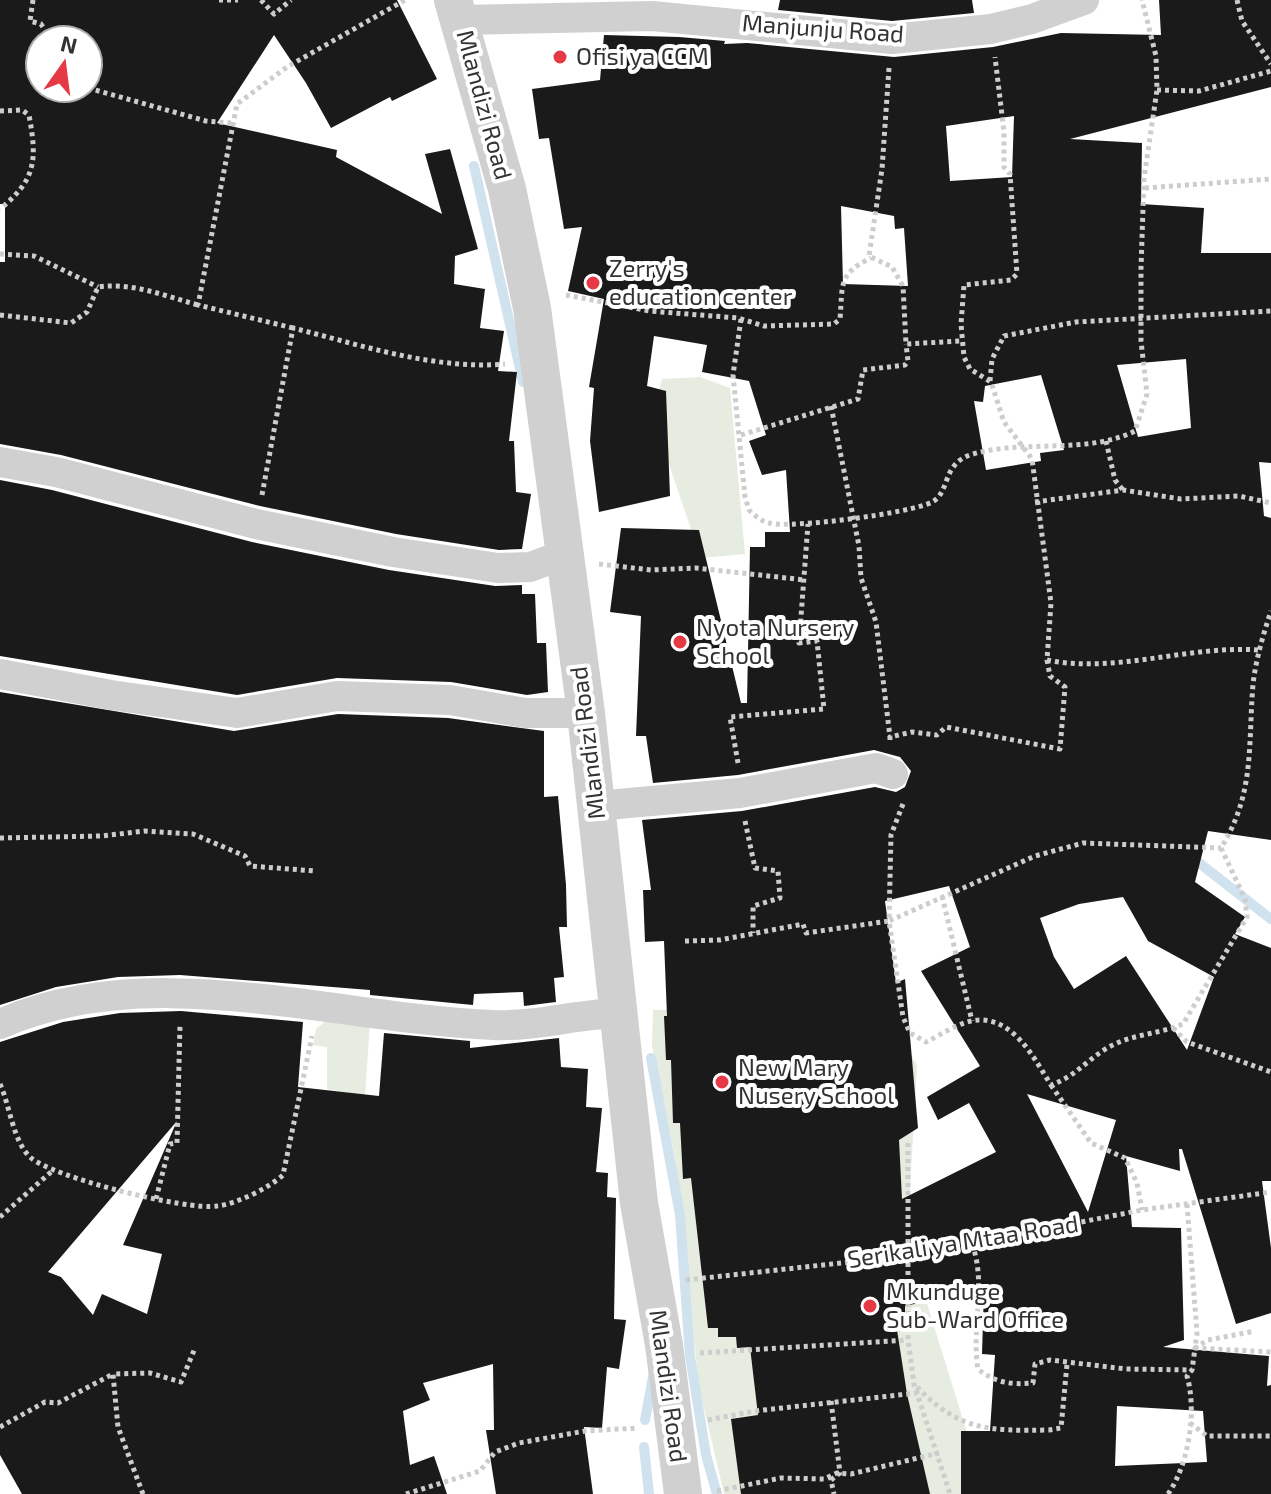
<svg xmlns="http://www.w3.org/2000/svg" width="1271" height="1494" viewBox="0 0 1271 1494" font-family="'Exo 2',sans-serif">
	<style>
		.green { fill: #e6ecdf }
		.lines { fill: none; stroke-linecap: round; stroke-linejoin: round }
		.stream { stroke: #cfe2ee; stroke-width: 10 }
		.building { fill: #1a1a1a; fill-rule: evenodd }
		.path { stroke: #cdcdcd; stroke-width: 5; stroke-dasharray: 4 4; stroke-linecap: butt }
		.minor { stroke: #d0d0d0; stroke-width: 30 }
		.tertiary { stroke: #d0d0d0; stroke-width: 38 }
		.poi-dot { fill: #e63946; stroke: #fff; stroke-width: 3 }
		.labels { text-anchor: middle; stroke-width: 8; stroke-linejoin: round; paint-order: stroke }
		.street-label { font-size: 24px; fill: #333; stroke: #fff }
		.poi-label { font-size: 24px; fill: #333; stroke: #fff; text-anchor: start }
	</style>
	<rect width="100%" height="100%" fill="#fff"/>
	<g class="green">
		<polygon points="700,377 730,388 745,554 701,558 652,415 662,379"/>
		<polygon points="705,1009 904,1040 917,1066 909,1204 920,1281 986,1494 724,1494 699,1387 675,1158 652,1046 653,1010"/>
		<polygon points="326,1021 370,1022 365,1096 327,1089 327,1047 313,1045 316,1029"/>
	</g>
	<g class="lines">
		<g class="stream">
			<polyline points="474,166 523,382"/>
			<polyline points="1189,855 1271,919"/>
			<polyline points="651,1058 680,1215 690,1356 706,1455 717,1494"/>
			<polyline points="645,1420 653,1377"/>
			<polyline points="644,1447 649,1494"/>
		</g>
	</g>
	<g class="building">
		<path d="M0,0H397L437,79L392,101L390,97L331,128L306,83L274,35L217,123L337,150L336,157L442,214L425,154L450,149L478,249L455,256L454,284L485,289L480,328L504,331L498,371L517,372L509,441H514L516,492L531,494L522,549L499,550L396,534L260,506L61,455L0,444V262H5V204H0ZM40,40H88V88H40Z"/>
		<polygon points="780,0 972,0 974,13 892,21 778,10"/>
		<path d="M1159,0H1271V87L1070,139L1142,143L1141,204L1204,208L1201,253H1271V463L1259,462L1264,516L1271,518V840L1208,831L1195,882L1245,917L1235,934L1271,948V1181H1262L1271,1248V1313L1236,1324L1182,1149H1179L1180,1171L1126,1156L1132,1227L1181,1228L1184,1340L1163,1347L1269,1356L1267,1386L1271,1385V1494H961V1431H990L995,1355L982,1354L984,1289L905,1306V1330H897L907,1394L930,1494H741L731,1419L758,1415L750,1347L737,1348L736,1337H718V1328H708L691,1178L683,1179L680,1123H673L671,1060H666L664,1016H667L664,941L645,942L643,890H651L642,820L742,811L875,787L896,792L905,787L911,771L900,757L874,750L738,775L653,783L646,736H636L641,616L610,612L621,528L699,530L741,703H747L750,547H765V532H790L786,470L762,475L749,441L766,435L749,381L702,372L707,345L654,336L647,386L666,391L670,496L599,512L590,441L594,388L589,387L604,299L568,291L582,227L564,229L549,138L539,139L532,89L600,80L604,35L679,37L725,41L724,44L747,43L894,57L993,47L1061,33L1161,35ZM1014,116L1012,177L950,181L946,126ZM841,206L894,216L895,229L904,228L908,286L843,284ZM1186,359L1191,428L1138,437L1117,365ZM1041,375L1064,450L1040,453L1041,461L986,470L974,401L983,402L985,386ZM949,886L970,947L921,971L980,1066L927,1097L938,1120L969,1103L996,1152L902,1199L899,1140L918,1128L905,979L896,983L885,901ZM1123,897L1148,941L1214,977L1187,1050L1126,956L1074,989L1054,957L1040,918L1079,904ZM1027,1094L1116,1120L1088,1212ZM1117,1406L1203,1411L1207,1462L1115,1466Z"/>
		<polygon points="0,480 52,490 252,542 389,570 495,586 522,585 522,594 535,594 537,643 546,643 548,692 527,695 451,682 337,678 237,695 0,656"/>
		<polygon points="0,692 234,731 338,714 448,718 544,731 544,797 558,796 566,885 567,927 559,927 564,977 554,978 556,1002 524,1006 523,992 474,994 473,1005 370,995 370,990 180,975 118,977 56,987 0,1005"/>
		<path d="M181,1011L303,1022L298,1087L379,1096L384,1033L470,1041V1048L559,1038L561,1067L588,1069L586,1107L602,1108L596,1172L608,1173L607,1197L616,1198L614,1319L626,1320L619,1369L607,1367L602,1428L584,1427L593,1494H496L486,1430H494L493,1364L423,1383L430,1400L403,1411L410,1465L434,1456L447,1494H22L0,1455V1042L63,1022L120,1013ZM177,1121L123,1245L162,1254L147,1314L102,1294L93,1315L61,1277L48,1272Z"/>
	</g>
	<g class="lines">
		<g class="path">
			<polyline points="33,0 30,21 41,24 51,40"/>
			<polyline points="219,0 238,0"/>
			<polyline points="261,0 274,14 291,0"/>
			<polyline points="1237,0 1242,21 1271,64"/>
			<polyline points="889,68 882,169 869,256 892,267 903,286 906,344 961,341"/>
			<polyline points="88,88 206,121 231,123"/>
			<polyline points="1157,90 1199,91 1271,71"/>
			<path d="M0,111L22,110L29,115C37,159 37,179 0,209"/>
			<polyline points="1145,188 1271,179"/>
			<polyline points="0,254 34,256 98,287"/>
			<path d="M566,295L649,311L738,318L764,326L834,324L840,319C843,286 837,274 871,258"/>
			<path d="M0,315L71,323L87,312L98,287C132,282 165,296 198,305"/>
			<path d="M741,319L733,375L745,497L749,510C755,516 761,521 769,523C791,529 912,513 932,502C951,492 941,463 973,454C1025,439 1086,455 1135,431L1147,394L1141,341V268L1144,178L1157,90L1156,56L1142,0"/>
			<polyline points="293,328 198,305 237,104 287,67 405,0"/>
			<polyline points="990,381 992,359 1004,336 1076,322 1271,311"/>
			<polyline points="831,406 859,546 861,578 876,622 890,737"/>
			<polyline points="741,435 858,399 863,370 905,365 908,361 906,344"/>
			<polyline points="1106,441 1115,480 1123,490"/>
			<path d="M262,495L293,328C361,345 434,370 505,364"/>
			<polyline points="1035,502 1123,490 1181,499 1239,496 1271,503"/>
			<polyline points="599,564 651,570 696,568 805,580"/>
			<path d="M1047,660C1116,674 1189,645 1258,650"/>
			<polyline points="890,740 890,737 912,732 937,735 946,727 1060,749 1065,687 1050,676 1047,660 1051,603 1032,459 1004,422 991,382 970,369 964,357 961,324 964,285 1011,280 1017,274 1010,174 1004,167 1004,132 995,57"/>
			<polyline points="738,763 730,717 824,709 817,641 799,643 808,524"/>
			<polyline points="903,804 891,835 889,921 1035,856 1083,843 1221,848"/>
			<polyline points="745,821 755,868 778,871 780,898 753,906 753,933"/>
			<polyline points="0,838 102,836 144,831 193,834 245,856 250,866 315,871"/>
			<polyline points="942,896 972,1021"/>
			<path d="M685,941L720,940L803,924L806,933L889,921L903,1017L910,1033L926,1042C941,1035 962,1020 979,1020C1015,1019 1035,1060 1051,1085C1074,1077 1084,1063 1104,1050C1128,1034 1157,1035 1183,1024L1247,917L1245,899L1221,848C1255,793 1248,746 1253,684C1256,659 1263,635 1271,611"/>
			<polyline points="1173,1028 1187,1042 1271,1072"/>
			<path d="M0,1084C10,1106 13,1141 30,1157C51,1177 187,1211 217,1206C236,1204 269,1188 283,1175L312,1036"/>
			<polyline points="1051,1085 1091,1143 1125,1158 1137,1183 1142,1210"/>
			<polyline points="908,1143 908,1340 914,1384 950,1494"/>
			<polyline points="156,1199 170,1144 177,1143 180,1024"/>
			<polyline points="1187,1204 1197,1333 1195,1348 1271,1352"/>
			<polyline points="0,1217 51,1172"/>
			<path d="M972,1244C987,1284 971,1328 978,1369C995,1383 1012,1385 1033,1383L1035,1364L1050,1360L1126,1369L1192,1370"/>
			<polyline points="686,1280 914,1255 1142,1210 1271,1192"/>
			<polyline points="700,1353 908,1340"/>
			<path d="M917,1387C959,1431 990,1431 1049,1430L1061,1428L1067,1364"/>
			<polyline points="831,1401 840,1473 831,1480 834,1494"/>
			<polyline points="708,1420 755,1411 917,1393"/>
			<polyline points="1190,1423 1207,1436 1271,1436"/>
			<polyline points="0,1427 45,1402 58,1403 113,1374"/>
			<polyline points="717,1491 781,1478 824,1479 837,1473 851,1474 939,1453"/>
			<polyline points="143,1494 118,1427 113,1374 150,1373 181,1382 195,1348"/>
			<polyline points="406,1494 480,1471 495,1452 519,1443 585,1431 638,1428"/>
			<path d="M1168,1494C1189,1464 1197,1411 1187,1376L1192,1370L1195,1348L1208,1340L1255,1331"/>
		</g>
		<g class="minor">
			<polyline points="461,20 652,16 892,39 991,29 1032,19 1084,0"/>
			<polyline points="0,462 56,472 256,524 393,552 498,568 530,567 563,555"/>
			<polyline points="0,674 111,695 237,713 337,696 450,700 525,713 586,713"/>
			<polyline points="596,806 740,793 876,768 893,774"/>
			<path d="M0,1024C152,957 334,1019 493,1025C535,1027 577,1014 619,1013"/>
		</g>
		<polyline class="tertiary" points="453,0 507,189 532,308 586,713 639,1203 664,1345 683,1494"/>
	</g>
	<g class="poi-dot">
		<circle cx="560" cy="57" r="8"/>
		<circle cx="593" cy="283" r="8"/>
		<circle cx="680" cy="642" r="8"/>
		<circle cx="722" cy="1082" r="8"/>
		<circle cx="870" cy="1306" r="8"/>
	</g>
	<g class="labels">
		<g class="street-label">
			<text transform="translate(823 29) rotate(4)" y="8">Manjunju Road</text>
			<text transform="translate(484 105) rotate(75)" y="8">Mlandizi Road</text>
			<text transform="translate(588 743) rotate(-97)" y="8">Mlandizi Road</text>
			<text transform="translate(963 1242) rotate(-9)" y="8">Serikali ya Mtaa Road</text>
			<text transform="translate(668 1386) rotate(82)" y="8">Mlandizi Road</text>
		</g>
		<g class="poi-label">
			<text x="576" y="65">Ofisi ya CCM</text>
			<text x="609" y="277">Zerry's<tspan x="609" dy="28">education center</tspan></text>
			<text x="696" y="636">Nyota Nursery<tspan x="696" dy="28">School</tspan></text>
			<text x="738" y="1076">New Mary<tspan x="738" dy="28">Nusery School</tspan></text>
			<text x="886" y="1300">Mkunduge<tspan x="886" dy="28">Sub-Ward Office</tspan></text>
		</g>
	</g>
	<g transform="translate(64 64) rotate(14)"><circle r="38" fill="#ffffff" stroke="#adadad" stroke-width="2"/>
	<path d="M0-6L14 30L0 20L-14 30Z" fill="#e63946"/>
	<text y="-12" font-size="22" font-weight="bold" text-anchor="middle" fill="#333333">N</text>
	</g>
</svg>
